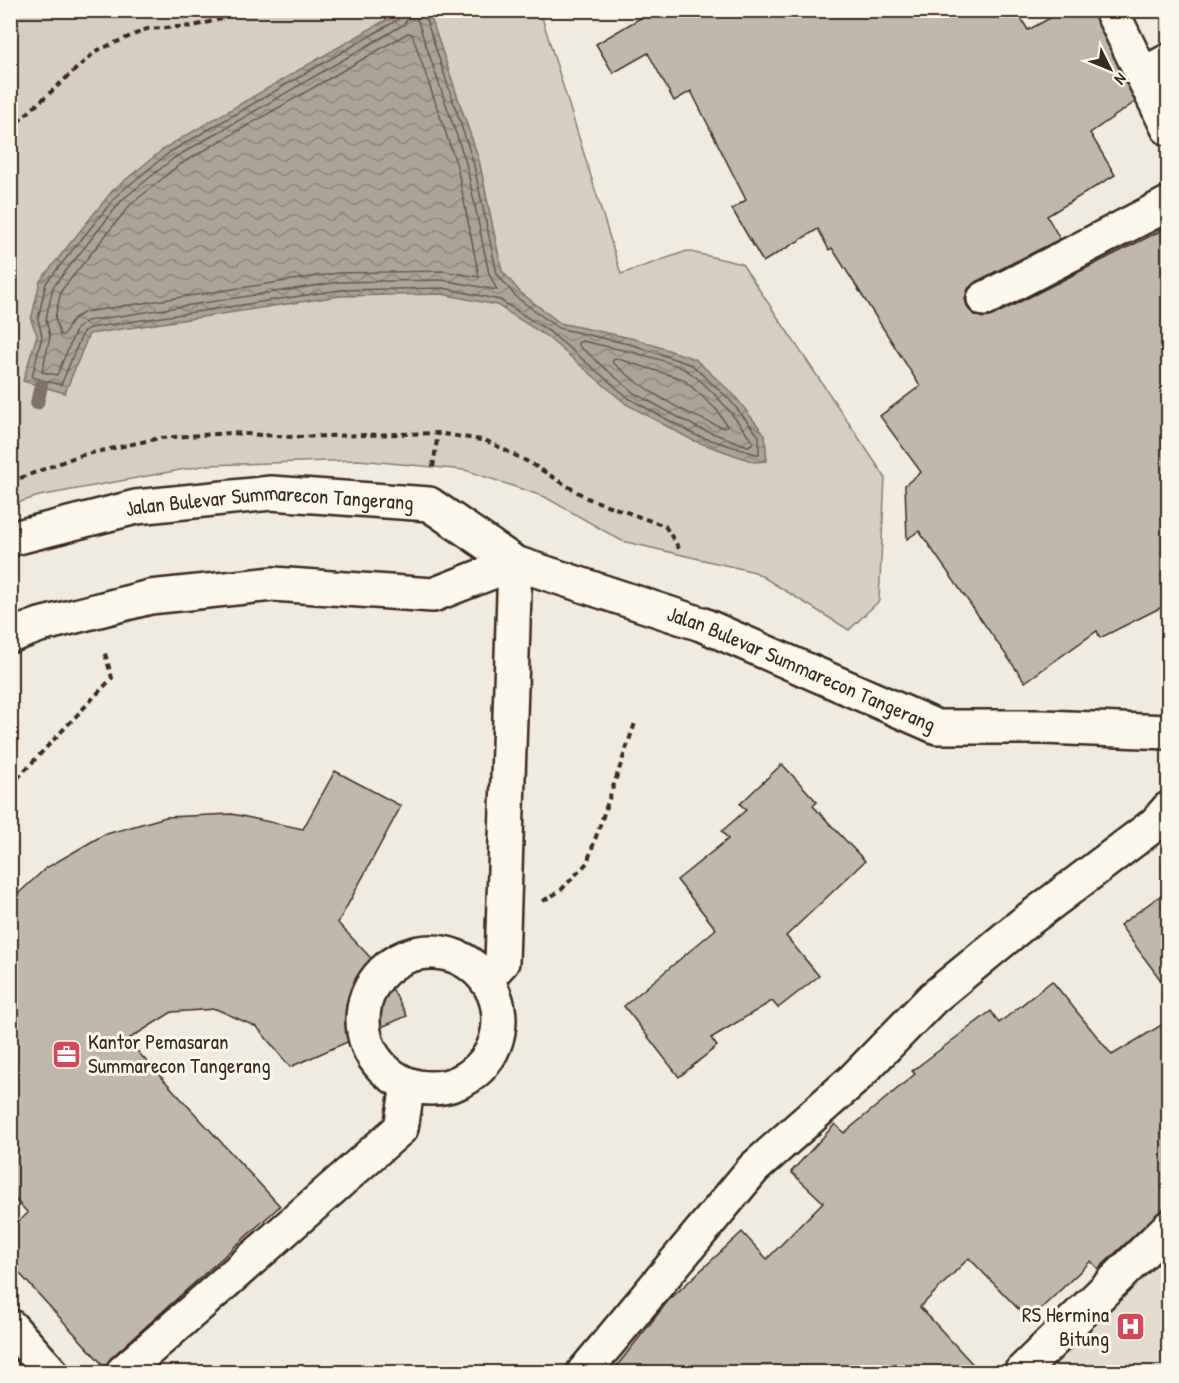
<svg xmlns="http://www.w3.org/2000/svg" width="1179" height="1383" viewBox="0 0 1179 1383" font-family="'Patrick Hand',sans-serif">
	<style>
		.built { fill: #e2dcd1 }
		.green { fill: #d5cec3; stroke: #887c70; stroke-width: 1.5 }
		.water { fill: url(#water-waves); stroke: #7f7367; stroke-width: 1.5 }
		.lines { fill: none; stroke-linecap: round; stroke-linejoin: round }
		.shore { stroke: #685a4e; stroke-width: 1.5 }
		.stream { stroke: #7f7367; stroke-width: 14 }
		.building { fill: #c0b8ad; stroke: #3b2a1e; stroke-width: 1.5 }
		.minor-casing { stroke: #3b2a1e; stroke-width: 38 }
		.path { stroke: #3b2a1e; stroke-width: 4; stroke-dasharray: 6 4.5; stroke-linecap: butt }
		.minor { stroke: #fbf7ec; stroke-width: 33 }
		.labels { text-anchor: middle; stroke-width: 6; stroke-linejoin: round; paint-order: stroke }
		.street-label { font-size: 21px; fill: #3b2a1e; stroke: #fbf7ec }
		.poi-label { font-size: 21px; fill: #3b2a1e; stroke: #fbf7ec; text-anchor: start }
	</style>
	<defs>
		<pattern id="water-waves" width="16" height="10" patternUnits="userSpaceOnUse" patternTransform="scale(1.5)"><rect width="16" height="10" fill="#aca397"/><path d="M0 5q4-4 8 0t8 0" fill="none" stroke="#8d857b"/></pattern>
	</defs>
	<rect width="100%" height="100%" fill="#f0ebe0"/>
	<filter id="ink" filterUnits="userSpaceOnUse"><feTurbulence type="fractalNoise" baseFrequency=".0167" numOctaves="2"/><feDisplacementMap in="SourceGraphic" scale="12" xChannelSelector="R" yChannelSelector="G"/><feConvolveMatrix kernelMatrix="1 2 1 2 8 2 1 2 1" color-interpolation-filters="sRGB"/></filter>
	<g filter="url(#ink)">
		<polygon class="built" points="1154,1267 1168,1282 1168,1372 1043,1372"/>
		<polygon class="green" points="18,10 540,11 621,274 687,251 742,264 885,477 879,601 849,630 755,572 622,541 545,497 465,470 358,460 207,465 39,496 11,505 10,16"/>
		<polygon class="water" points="401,11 429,12 479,160 502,271 520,292 560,323 635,339 695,359 734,395 765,435 767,461 754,462 692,440 626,404 546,336 497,305 442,294 340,296 89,334 65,393 23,381 37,335 31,320 40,281 113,190 166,147"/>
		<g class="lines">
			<g class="shore">
				<polyline points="403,10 399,19 170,152 118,194 46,283 38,319 42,336 32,377 61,385 83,332 89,328 340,290 443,288 500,300 550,332 630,399 695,435 759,455 759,436 729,399 692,365 633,345 558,328 516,297 497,274 473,161 423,10"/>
				<polygon points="411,15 416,16 466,163 489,274 497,290 442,280 339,282 87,321 77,328 57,375 42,372 50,337 46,319 53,287 123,199 174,158 403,25"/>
				<polygon points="408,33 412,34 457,166 479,277 443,271 338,273 85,312 73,319 64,335 60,335 55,318 61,291 130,205 179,165"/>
				<path d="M582,341C609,347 667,358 689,372C714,389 733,416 752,440V444L748,446L698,428L634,393L579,346L578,343Z"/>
				<path d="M615,358L683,379L717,410L727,426L724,428C683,413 645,391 612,362Z"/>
			</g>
			<polyline class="stream" points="37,403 41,386"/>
		</g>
		<g class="building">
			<polygon points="654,10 1016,10 1028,30 1065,10 1093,10 1135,102 1090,133 1115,175 1047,216 1060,239 975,282 968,289 965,299 968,308 974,315 984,318 992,316 1168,227 1168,604 1100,638 1097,631 1025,682 919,531 907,539 905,485 921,472 880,416 920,386 832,248 829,250 818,229 763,262 732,209 746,200 691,91 674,101 648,53 613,73 596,44"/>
			<polygon points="782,764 817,802 813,806 865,861 786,936 819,976 778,1008 772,1001 711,1038 717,1046 679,1077 624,1006 716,929 677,880 728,839 722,831 746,810 740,804"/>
			<polygon points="335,771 401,806 338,923 382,970 407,1016 290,1067 257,1027 216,1009 172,1012 127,1040 280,1206 111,1358 105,1367 10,1263 10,1229 28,1213 10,1194 10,901 46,868 103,835 166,817 232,814 303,829"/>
			<polygon points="1168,890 1168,990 1120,925"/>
			<polygon points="1052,981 1112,1055 1168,1021 1168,1204 1098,1269 1091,1261 1029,1320 969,1258 920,1307 980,1372 612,1372 668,1301 742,1232 767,1259 823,1202 791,1172 835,1124 844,1133 915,1074 912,1071 991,1011 999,1023"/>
		</g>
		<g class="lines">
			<defs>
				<g id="minor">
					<polyline points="1111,10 1168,128"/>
					<polyline points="1142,75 1168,61"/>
					<polyline points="984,299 1168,204"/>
					<path id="s1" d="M10,539L136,507L271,493L429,504L515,563L701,624L937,727H1044L1168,732"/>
					<polyline points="10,636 40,625 150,597 273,584 433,595 515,563"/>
					<circle cx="431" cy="1020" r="68"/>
					<polyline points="487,978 502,962 515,563"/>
					<polyline points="10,1326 51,1372"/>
					<polyline points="123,1372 401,1128 408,1085"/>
					<polyline points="584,1372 754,1168 854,1079 933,998 1024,923 1155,824 1168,809"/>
					<polyline points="1021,1372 1168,1228"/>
				</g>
			</defs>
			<use href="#minor" class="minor-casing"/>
			<g class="path">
				<polyline points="10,129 96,51 147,29 194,26 221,19 237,10"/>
				<polyline points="433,467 438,433"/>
				<polyline points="10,482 78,456 160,438 231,433 293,437 438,433 487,441 530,463 587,498 665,526 680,550"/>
				<polyline points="10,786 112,678 104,650"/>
				<polyline points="543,901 560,891 587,863 635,723"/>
			</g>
			<use href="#minor" class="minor"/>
		</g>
	</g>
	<defs>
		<symbol id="office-square" viewBox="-11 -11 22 22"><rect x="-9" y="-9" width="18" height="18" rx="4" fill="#d1495b" stroke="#fbf7ec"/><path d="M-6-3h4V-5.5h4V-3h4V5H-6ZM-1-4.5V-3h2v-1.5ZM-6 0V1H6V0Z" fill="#fff"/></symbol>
		<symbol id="hospital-square" viewBox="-11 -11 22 22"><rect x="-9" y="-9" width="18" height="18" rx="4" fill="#d1495b" stroke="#fbf7ec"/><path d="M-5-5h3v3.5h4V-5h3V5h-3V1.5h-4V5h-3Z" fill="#fff"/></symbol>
	</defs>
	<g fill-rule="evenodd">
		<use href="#office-square" x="50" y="1038" width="33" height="33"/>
		<use href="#hospital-square" x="1114" y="1310" width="33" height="33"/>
	</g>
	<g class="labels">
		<g class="street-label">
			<text dy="7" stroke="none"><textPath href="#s1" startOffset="264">Jalan Bulevar Summarecon Tangerang</textPath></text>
			<text dy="7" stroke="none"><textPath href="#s1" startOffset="834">Jalan Bulevar Summarecon Tangerang</textPath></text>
		</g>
		<g class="poi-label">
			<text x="88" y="1049">Kantor Pemasaran<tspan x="88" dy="24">Summarecon Tangerang</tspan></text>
			<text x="1109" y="1322" text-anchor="end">RS Hermina<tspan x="1109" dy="24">Bitung</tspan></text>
		</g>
	</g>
	<rect width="1179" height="1383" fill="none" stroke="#fbf7ec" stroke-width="36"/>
	<rect x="18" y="18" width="1143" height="1347" fill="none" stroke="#3b2a1e" stroke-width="2" filter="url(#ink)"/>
	<g transform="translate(1110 69) rotate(133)" stroke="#fbf7ec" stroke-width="4.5" paint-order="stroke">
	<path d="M0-4.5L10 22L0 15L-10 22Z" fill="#3b2a1e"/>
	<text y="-9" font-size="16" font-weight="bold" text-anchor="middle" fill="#3b2a1e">N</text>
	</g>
</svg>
